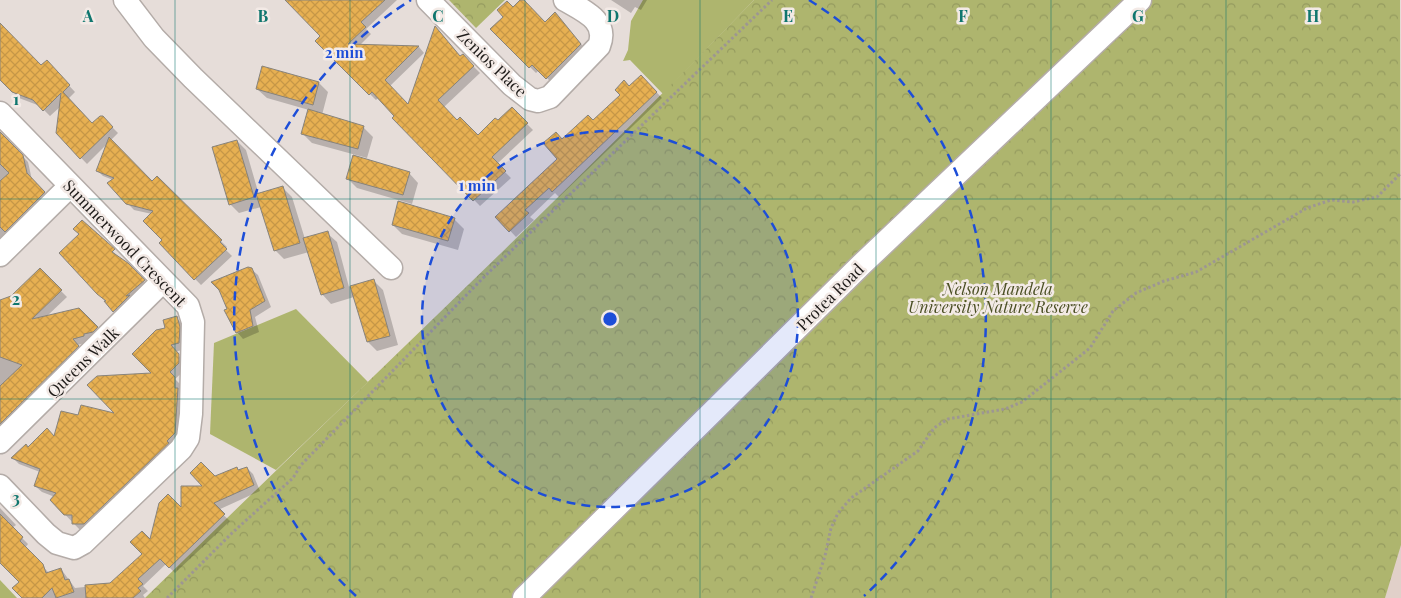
<svg xmlns="http://www.w3.org/2000/svg" width="1401" height="598" viewBox="0 0 1401 598" font-family="'Playfair Display',serif">
	<style>
		.built { fill: #e1d0c9 }
		.grass { fill: #aeb56e }
		.park { fill: url(#park-crowns) }
		.shadow { fill: #0003 }
		.building { fill: url(#building-cross-hatch); stroke: #87837c }
		.lines { fill: none; stroke-linecap: round; stroke-linejoin: round }
		.minor-casing { stroke: #b4aca8; stroke-width: 25 }
		.path { stroke: #9d9693; stroke-width: 3; stroke-dasharray: 2.5 2.5; stroke-linecap: butt }
		.minor { stroke: #fff; stroke-width: 22 }
		.grid { fill: none; stroke: #0f766e; stroke-width: 1; stroke-opacity: 0.55 }
		.ring { fill: none; stroke: #1d4ed8; stroke-width: 2.5; stroke-dasharray: 9 6 }
		.labels { text-anchor: middle; stroke-width: 5; stroke-linejoin: round; paint-order: stroke }
		.street-label { font-size: 16px; fill: #1d1a18; stroke: #f3eae6 }
		.park-label { font-size: 16px; font-style: italic; fill: #4b4f24; stroke: #f3eae6 }
		.grid-label { font-size: 16px; text-anchor: middle; font-weight: bold; fill: #0f766e; stroke: #f3eae6; stroke-width: 5; stroke-linejoin: round; paint-order: stroke }
		.centre { fill: #1d4ed8; stroke: #f3eae6; stroke-width: 2.5 }
		.ring-label { font-size: 15px; text-anchor: middle; font-weight: bold; fill: #1d4ed8; stroke: #f3eae6; stroke-width: 5; stroke-linejoin: round; paint-order: stroke }
	</style>
	<defs>
		<pattern id="park-crowns" width="20" height="18" patternUnits="userSpaceOnUse" patternTransform="scale(1.25)"><rect width="20" height="18" fill="#aeb56e"/><path d="M2 6a3 3 0 1 1 6 0M12 15a3 3 0 1 1 6 0" fill="none" stroke="#959b5f"/></pattern>
		<pattern id="building-cross-hatch" width="8" height="8" patternUnits="userSpaceOnUse" patternTransform="scale(1.25)"><rect width="8" height="8" fill="#e7b052"/><path d="M0 0l8 8M0 8l8-8" fill="none" stroke="#c69747"/></pattern>
	</defs>
	<rect width="100%" height="100%" fill="#e6ddd9"/>
	<polygon class="built" points="1401,545 1401,598 1385,598 1394,564"/>
	<g class="grass">
		<polygon points="643,0 754,0 663,94 630,60 623,61 628,50 631,21"/>
		<polygon points="296,309 368,382 276,470 210,434 214,343"/>
		<polygon points="0,580 17,598 0,598"/>
	</g>
	<g class="park">
		<polygon points="449,0 505,0 476,28"/>
		<path d="M754,0H1400L1401,545L1385,598H145C348,399 556,205 754,0Z"/>
	</g>
	<g class="shadow">
		<polygon points="287,0 397,0 366,29 371,34 359,46 419,47 424,53 390,86 409,106 463,56 480,73 444,107 458,121 478,136 512,109 533,130 497,164 511,178 480,206 394,118 396,116 378,98 376,100 316,41 322,36"/>
		<polygon points="522,0 545,24 561,20 587,51 553,84 539,70 536,73 492,29"/>
		<polygon points="611,0 647,0 641,10 635,7 631,13"/>
		<polygon points="0,25 42,67 47,62 75,92 68,99 93,124 102,117 118,133 111,140 152,183 157,178 227,247 225,249 232,256 201,285 160,243 163,240 152,214 134,210 109,184 113,180 103,176 97,170 108,143 87,164 57,133 61,106 50,116 40,106 19,98 0,78"/>
		<polygon points="641,76 662,98 559,197 555,193 530,217 534,220 516,237 497,217 559,159 562,140 593,122"/>
		<polygon points="319,83 328,92 322,115 364,128 373,137 367,158 312,143 302,133 309,110 267,98 257,89"/>
		<polygon points="5,138 28,162 32,180 50,198 0,249 0,143"/>
		<polygon points="237,141 246,150 259,195 283,188 292,197 305,239 327,233 337,242 349,287 373,280 383,290 398,345 377,351 368,342 354,297 331,304 322,294 309,252 284,259 275,250 261,207 239,213 230,204"/>
		<polygon points="409,173 418,183 412,204 357,188 348,179"/>
		<polygon points="454,219 464,229 458,250 402,234 393,225"/>
		<polygon points="82,222 150,287 120,316 106,302 80,234"/>
		<polygon points="251,269 258,275 271,307 255,317 259,332 243,339 237,332 228,309"/>
		<polygon points="40,270 67,297 46,317 78,309 102,334 89,342 77,345 84,352 0,435 0,302 12,298"/>
		<polygon points="176,318 183,324 185,349 175,352 185,362 185,370 175,379 181,385 181,440 91,530 80,530 51,500 55,497 42,492 35,486 40,472 19,464 13,458 28,448 55,438 79,417 118,415 154,375 166,328"/>
		<polygon points="247,468 253,474 260,491 218,510 230,521 175,573 166,564 143,586 148,591 143,595 145,598 24,598 20,582 0,561 0,508 16,525 12,528 28,544 25,548 49,573 61,569 75,588 111,584 144,554 151,541 215,478"/>
	</g>
	<g class="building">
		<polygon points="285,0 385,0 361,22 366,27 348,44 419,46 385,80 408,104 435,26 460,56 463,54 474,66 438,100 457,120 460,117 478,135 495,118 498,120 512,107 528,123 492,157 506,171 473,201 392,118 394,116 372,92 369,95 315,41 320,36"/>
		<polygon points="520,0 524,0 545,22 555,12 581,44 546,79 532,65 529,68 490,29 503,17 497,10 507,1 513,7"/>
		<polygon points="0,23 41,65 47,60 70,85 63,92 92,123 100,116 103,116 113,127 80,159 56,133 61,93 43,111 33,100 12,92 0,80"/>
		<polygon points="262,66 319,82 313,105 256,89"/>
		<polygon points="641,75 657,92 552,192 549,188 525,210 529,213 509,232 495,217 557,159 543,143 556,132 562,139 588,115 593,120 620,95 615,90 624,80 629,86"/>
		<polygon points="308,109 364,126 358,149 301,134"/>
		<polygon points="0,132 23,155 27,173 45,192 5,232 0,227 0,181 9,173 0,164"/>
		<polygon points="109,137 152,181 157,176 222,240 220,242 227,249 194,280 159,243 162,240 143,221 153,211 126,204 107,183 114,178 96,171"/>
		<polygon points="237,140 254,197 229,205 212,147"/>
		<polygon points="353,155 410,172 403,195 346,179"/>
		<polygon points="283,186 300,243 274,251 256,194"/>
		<polygon points="398,201 455,218 448,241 392,225"/>
		<polygon points="82,220 115,249 112,252 128,263 145,280 126,296 130,295 113,312 104,301 106,301 97,294 59,253 79,234 73,229"/>
		<polygon points="328,231 344,288 321,295 303,238"/>
		<polygon points="248,267 252,268 265,301 250,310 253,326 236,333 224,310 227,309 219,290 211,282"/>
		<polygon points="40,268 62,290 32,319 79,308 98,327 93,332 84,334 84,336 73,339 79,346 0,424 0,386 22,365 0,357 0,300 11,296"/>
		<polygon points="374,279 390,336 367,342 350,286"/>
		<polygon points="177,316 180,327 179,343 171,345 179,354 179,363 170,372 175,377 175,388 178,388 175,433 167,441 169,443 84,524 72,524 72,515 64,515 50,500 56,493 34,486 40,469 11,458 26,444 28,447 47,428 54,436 61,411 78,415 81,405 114,413 87,385 97,376 151,373 132,354 156,330 165,328 163,320"/>
		<polygon points="201,462 215,476 237,467 238,470 247,467 254,485 214,503 225,514 169,568 160,559 138,579 143,584 138,588 141,591 133,598 86,598 85,585 110,583 142,554 130,542 142,531 150,539 159,503 168,494 181,507 181,486 202,486 190,473"/>
		<polygon points="0,514 23,537 20,541 43,564 46,573 61,568 65,580 69,579 74,592 56,598 52,588 42,598 22,598 12,588 19,582 0,563"/>
	</g>
	<g class="lines">
		<defs>
			<g id="minor">
				<polyline points="125,0 154,38 193,78 391,268"/>
				<path d="M428,0L512,85L530,99L538,101L550,97L599,46C609,21 584,11 565,0"/>
				<polyline points="0,113 188,306 193,322 191,414 188,438 181,449 83,543 74,548 57,543 46,534 0,486"/>
				<polyline points="0,255 70,186"/>
				<polyline points="0,442 163,281"/>
				<polyline points="524,598 860,266 1140,0"/>
			</g>
		</defs>
		<use href="#minor" class="minor-casing"/>
		<g class="path">
			<polyline points="167,598 232,533 293,478 301,465 484,277 772,0"/>
			<polyline points="811,598 825,556 831,528 838,513 851,498 918,451 934,428 948,419 1005,409 1022,402 1090,348 1113,311 1136,293 1164,281 1196,272 1307,208 1331,200 1353,202 1377,197 1401,173"/>
		</g>
		<use href="#minor" class="minor"/>
	</g>
	<path class="grid" d="M175,0V598M350,0V598M525,0V598M700,0V598M876,0V598M1051,0V598M1226,0V598M0,199H1401M0,399H1401"/>
	<circle cx="610" cy="319" r="188" fill="#1d4ed8" fill-opacity=".12"/>
	<g class="ring">
		<circle cx="610" cy="319" r="188"/>
		<path d="M356 596A376 376 0 0 1 411 0M809 0A376 376 0 0 1 864 596"/>
	</g>
	<g class="labels">
		<g class="street-label">
			<text transform="translate(492 63) rotate(44)" y="6">Zenios Place</text>
			<text transform="translate(125 243) rotate(46)" y="6">Summerwood Crescent</text>
			<text transform="translate(830 297) rotate(-45)" y="6">Protea Road</text>
			<text transform="translate(83 362) rotate(-44)" y="6">Queens Walk</text>
		</g>
		<g class="park-label">
			<text x="998" y="295">Nelson Mandela<tspan x="998" dy="18">University Nature Reserve</tspan></text>
		</g>
	</g>
	<g class="grid-label">
		<text x="88" y="22">A</text>
		<text x="263" y="22">B</text>
		<text x="438" y="22">C</text>
		<text x="613" y="22">D</text>
		<text x="788" y="22">E</text>
		<text x="963" y="22">F</text>
		<text x="1138" y="22">G</text>
		<text x="1313" y="22">H</text>
		<text x="16" y="105">1</text>
		<text x="16" y="305">2</text>
		<text x="16" y="504">3</text>
	</g>
	<circle cx="610" cy="319" r="8" class="centre"/>
	<g class="ring-label">
		<text x="344" y="58">2 min</text>
		<text x="477" y="191">1 min</text>
	</g>
</svg>
